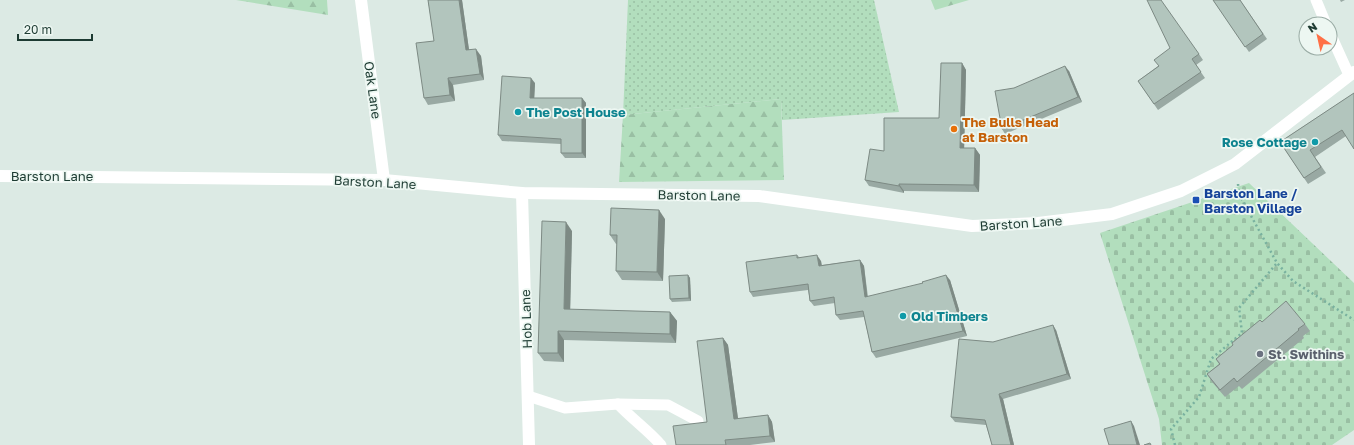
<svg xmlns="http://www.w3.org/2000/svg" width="1354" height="445" viewBox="0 0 1354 445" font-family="'Golos Text',sans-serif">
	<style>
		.grass { fill: url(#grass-dots) }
		.forest { fill: url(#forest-firs) }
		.cemetery { fill: url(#cemetery-stones) }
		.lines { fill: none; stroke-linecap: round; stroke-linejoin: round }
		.path { stroke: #79b19f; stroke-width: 2.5; stroke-dasharray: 2 3; stroke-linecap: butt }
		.service { stroke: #fff; stroke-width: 11 }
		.minor { stroke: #fff; stroke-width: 12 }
		.tertiary { stroke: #fff; stroke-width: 12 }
		.wall { fill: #99a9a3 }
		.shaded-wall { fill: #7d8a84 }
		.building { fill: #b2c5bd; stroke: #7d8a84 }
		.culture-dot { fill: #0f9aa8; stroke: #edf7f2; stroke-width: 1.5 }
		.food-dot { fill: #e8710a; stroke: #edf7f2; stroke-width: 1.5 }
		.transit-dot { fill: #1a4fb4; stroke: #edf7f2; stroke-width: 1.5 }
		.worship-dot { fill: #6b7280; stroke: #edf7f2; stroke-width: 1.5 }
		.labels { text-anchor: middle; stroke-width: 3.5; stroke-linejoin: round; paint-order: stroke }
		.street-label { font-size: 13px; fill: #1d3b32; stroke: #edf7f2 }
		.culture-label { font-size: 13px; font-weight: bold; fill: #0d838f; stroke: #edf7f2; text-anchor: start }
		.food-label { font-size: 13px; font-weight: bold; fill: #c56008; stroke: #edf7f2; text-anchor: start }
		.transit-label { font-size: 13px; font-weight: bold; fill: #164399; stroke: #edf7f2; text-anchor: start }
		.worship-label { font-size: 13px; font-weight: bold; fill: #5b616d; stroke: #edf7f2; text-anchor: start }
	</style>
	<defs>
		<pattern id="grass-dots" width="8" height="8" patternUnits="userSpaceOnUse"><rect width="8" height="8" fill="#b2debd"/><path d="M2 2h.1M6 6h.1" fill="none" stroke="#99bfa3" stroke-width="1.8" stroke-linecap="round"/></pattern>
		<pattern id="forest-firs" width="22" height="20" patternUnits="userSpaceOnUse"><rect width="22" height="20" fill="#b2debd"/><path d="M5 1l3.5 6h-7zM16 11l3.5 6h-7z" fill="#99bfa3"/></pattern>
		<pattern id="cemetery-stones" width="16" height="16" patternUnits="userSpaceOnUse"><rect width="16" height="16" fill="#b2debd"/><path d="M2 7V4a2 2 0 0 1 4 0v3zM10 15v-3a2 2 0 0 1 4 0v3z" fill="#99bfa3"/></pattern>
	</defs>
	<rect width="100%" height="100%" fill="#dceae4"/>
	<polygon class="grass" points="628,0 874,0 899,112 782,120 781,99 623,115"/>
	<g class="forest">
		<polygon points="236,0 327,0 328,15"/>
		<polygon points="931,0 969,0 935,10"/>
		<polygon points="781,99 784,180 619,182 623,115"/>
	</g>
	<polygon class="cemetery" points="1249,183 1354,283 1354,430 1332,445 1162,445 1159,419 1100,233"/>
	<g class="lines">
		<g class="path">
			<polyline points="1238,184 1239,194 1277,263 1293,281 1354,320"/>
			<polyline points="1175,445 1171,429 1199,397 1211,359 1242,333 1239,308 1277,263"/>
		</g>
		<g class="service">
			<polyline points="1316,0 1326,24"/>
			<polyline points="1330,33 1349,75"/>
			<polyline points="528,396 565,408 618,404 668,405 698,421"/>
			<path d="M618,404C632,419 648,430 661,445"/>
		</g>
		<g class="minor">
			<polyline points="361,0 384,180"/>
			<polyline points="522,193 529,445"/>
		</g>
		<polyline class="tertiary" points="0,176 384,180 522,193 759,196 972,226 1038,223 1112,214 1181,191 1235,164 1354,72"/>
	</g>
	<g class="wall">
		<polygon points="428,0 462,0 469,50 481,56 484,80 453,85 455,101 428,105 424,98 434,41"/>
		<polygon points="1213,0 1240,0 1267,39 1249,52"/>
		<polygon points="1340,0 1345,0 1341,2"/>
		<polygon points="1199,54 1203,60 1196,65 1205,78 1158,110 1138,81 1158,66"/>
		<polygon points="962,63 966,70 964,148 975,148 980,155 979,192 904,191 904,193 869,186 865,180 884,151 939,118"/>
		<polygon points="1069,71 1082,102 1005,134 1002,129 1014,88"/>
		<polygon points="535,83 534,98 582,98 586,103 586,158 565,158 561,153 561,144 502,141 498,135"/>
		<polygon points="1354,93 1346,136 1315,157 1326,173 1308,184 1280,142"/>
		<polygon points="665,219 663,281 622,280 616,271 617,244 616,244 610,235"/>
		<polygon points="572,231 570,310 670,312 677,321 676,343 564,340 564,362 544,361 538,353"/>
		<polygon points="797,255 799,257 821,261 822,265 860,260 864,266 868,297 950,280 967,336 876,358 872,352 864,317 840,320 836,315 835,303 814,306 810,301 808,290 753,297 750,292"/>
		<polygon points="688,275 690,278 691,301 672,302 670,299"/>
		<polygon points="1262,322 1305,324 1310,331 1303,336 1304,338 1242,389 1239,386 1225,397 1212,382 1207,374 1219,364 1216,359"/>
		<polygon points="1056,330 1071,379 1003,399 1014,445 992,445 986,425 955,422 951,417 993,342"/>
		<polygon points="723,338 728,345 738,419 768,415 772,422 775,442 750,445 676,445 707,422"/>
	</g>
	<g class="shaded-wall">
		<polygon points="459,0 462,0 470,57 466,50"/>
		<polygon points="476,49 481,56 484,80 480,74"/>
		<polygon points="962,63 966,70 964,155 960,148"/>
		<polygon points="1065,66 1069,71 1082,102 1078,97"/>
		<polygon points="448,78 453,85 455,101 450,95"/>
		<polygon points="531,78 535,83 534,104 530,98"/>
		<polygon points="582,98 586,103 586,158 582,153"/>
		<polygon points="975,148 980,155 979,192 974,185"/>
		<polygon points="899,184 904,191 904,193 899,186"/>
		<polygon points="659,210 665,219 663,281 657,272"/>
		<polygon points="566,222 572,231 570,318 564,309"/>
		<polygon points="817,255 821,261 822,271 819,266"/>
		<polygon points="860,260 864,266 868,303 865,297"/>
		<polygon points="688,275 690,278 691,301 689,298"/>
		<polygon points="946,275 950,280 967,336 963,331"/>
		<polygon points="670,312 677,321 676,343 670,334"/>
		<polygon points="1053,325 1056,330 1071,379 1067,374"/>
		<polygon points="558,331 564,340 564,362 558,353"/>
		<polygon points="723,338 728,345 739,426 734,419"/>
		<polygon points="999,394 1003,399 1014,445 1011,445"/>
		<polygon points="768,415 772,422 775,442 770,436"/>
		<polygon points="1131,421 1134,426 1140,445 1137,445"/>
	</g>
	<g class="building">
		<polygon points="428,0 459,0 466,50 476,49 480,74 448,78 450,95 424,98 416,43 434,41"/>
		<polygon points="1147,0 1161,0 1199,54 1192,59 1201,72 1154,104 1138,81 1159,66 1154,60 1170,48"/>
		<polygon points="1213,0 1240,0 1263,34 1245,47"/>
		<polygon points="941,63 962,63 960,148 975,148 974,185 899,184 899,186 865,180 870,149 884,151 884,118 939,118"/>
		<polygon points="1065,66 1078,97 1002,129 995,91 1014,88"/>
		<polygon points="502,76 531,78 530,98 582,98 582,153 561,153 561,139 498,135"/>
		<polygon points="1354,93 1354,149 1342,130 1310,150 1321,167 1304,178 1280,142"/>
		<polygon points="611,208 659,210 657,272 616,271 617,235 610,235"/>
		<polygon points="542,221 566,222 564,309 670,312 670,334 558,331 558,353 538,353"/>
		<polygon points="797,255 797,258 817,255 819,266 860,260 865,297 923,283 922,282 946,275 963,331 872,352 863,311 836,315 834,297 810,301 808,284 750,292 746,262"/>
		<polygon points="688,275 689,298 670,299 669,276"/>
		<polygon points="1286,301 1305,324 1298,329 1299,330 1237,382 1234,378 1220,390 1207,374 1220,364 1216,359 1233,345 1232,343 1260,320 1262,322"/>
		<polygon points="1053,325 1067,374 999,394 1011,445 992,445 985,420 951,417 959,339 993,342"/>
		<polygon points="723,338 734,419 768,415 770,436 725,440 726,445 676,445 673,426 707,422 697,341"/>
		<polygon points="1131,421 1137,445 1109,445 1104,429"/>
		<polygon points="1150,443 1151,445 1144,445"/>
	</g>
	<g class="culture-dot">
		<circle cx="518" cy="112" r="4"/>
		<circle cx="1315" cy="142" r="4"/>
		<circle cx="903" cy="316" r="4"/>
	</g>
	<circle class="food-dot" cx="954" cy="129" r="4"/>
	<rect class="transit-dot" x="1192" y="196" width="8" height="8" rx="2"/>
	<circle class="worship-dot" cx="1260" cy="354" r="4"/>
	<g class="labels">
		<g class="street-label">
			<text transform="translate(373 90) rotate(82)" y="5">Oak Lane</text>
			<text x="52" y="181">Barston Lane</text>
			<text transform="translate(375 182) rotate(3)" y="5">Barston Lane</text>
			<text transform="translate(699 195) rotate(1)" y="5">Barston Lane</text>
			<text transform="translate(1021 223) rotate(-4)" y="5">Barston Lane</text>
			<text transform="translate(526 319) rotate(-92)" y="5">Hob Lane</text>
		</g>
		<g class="culture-label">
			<text x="526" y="117">The Post House</text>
			<text x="1307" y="147" text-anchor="end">Rose Cottage</text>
			<text x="911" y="321">Old Timbers</text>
		</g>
		<g class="food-label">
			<text x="962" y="127">The Bulls Head<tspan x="962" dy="15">at Barston</tspan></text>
		</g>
		<g class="transit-label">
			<text x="1204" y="198">Barston Lane /<tspan x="1204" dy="15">Barston Village</tspan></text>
		</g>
		<g class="worship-label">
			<text x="1268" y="359">St. Swithins</text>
		</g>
	</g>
	<g transform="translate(1318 36) rotate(326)"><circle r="19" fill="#edf7f2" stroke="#9aaca5"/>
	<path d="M0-3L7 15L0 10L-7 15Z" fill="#ff7046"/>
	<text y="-6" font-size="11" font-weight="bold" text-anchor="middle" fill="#1d3b32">N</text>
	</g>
	<path d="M18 34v6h74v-6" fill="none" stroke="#1d3b32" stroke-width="2"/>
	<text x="24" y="34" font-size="12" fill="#1d3b32" stroke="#edf7f2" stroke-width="3" paint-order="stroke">20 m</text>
</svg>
